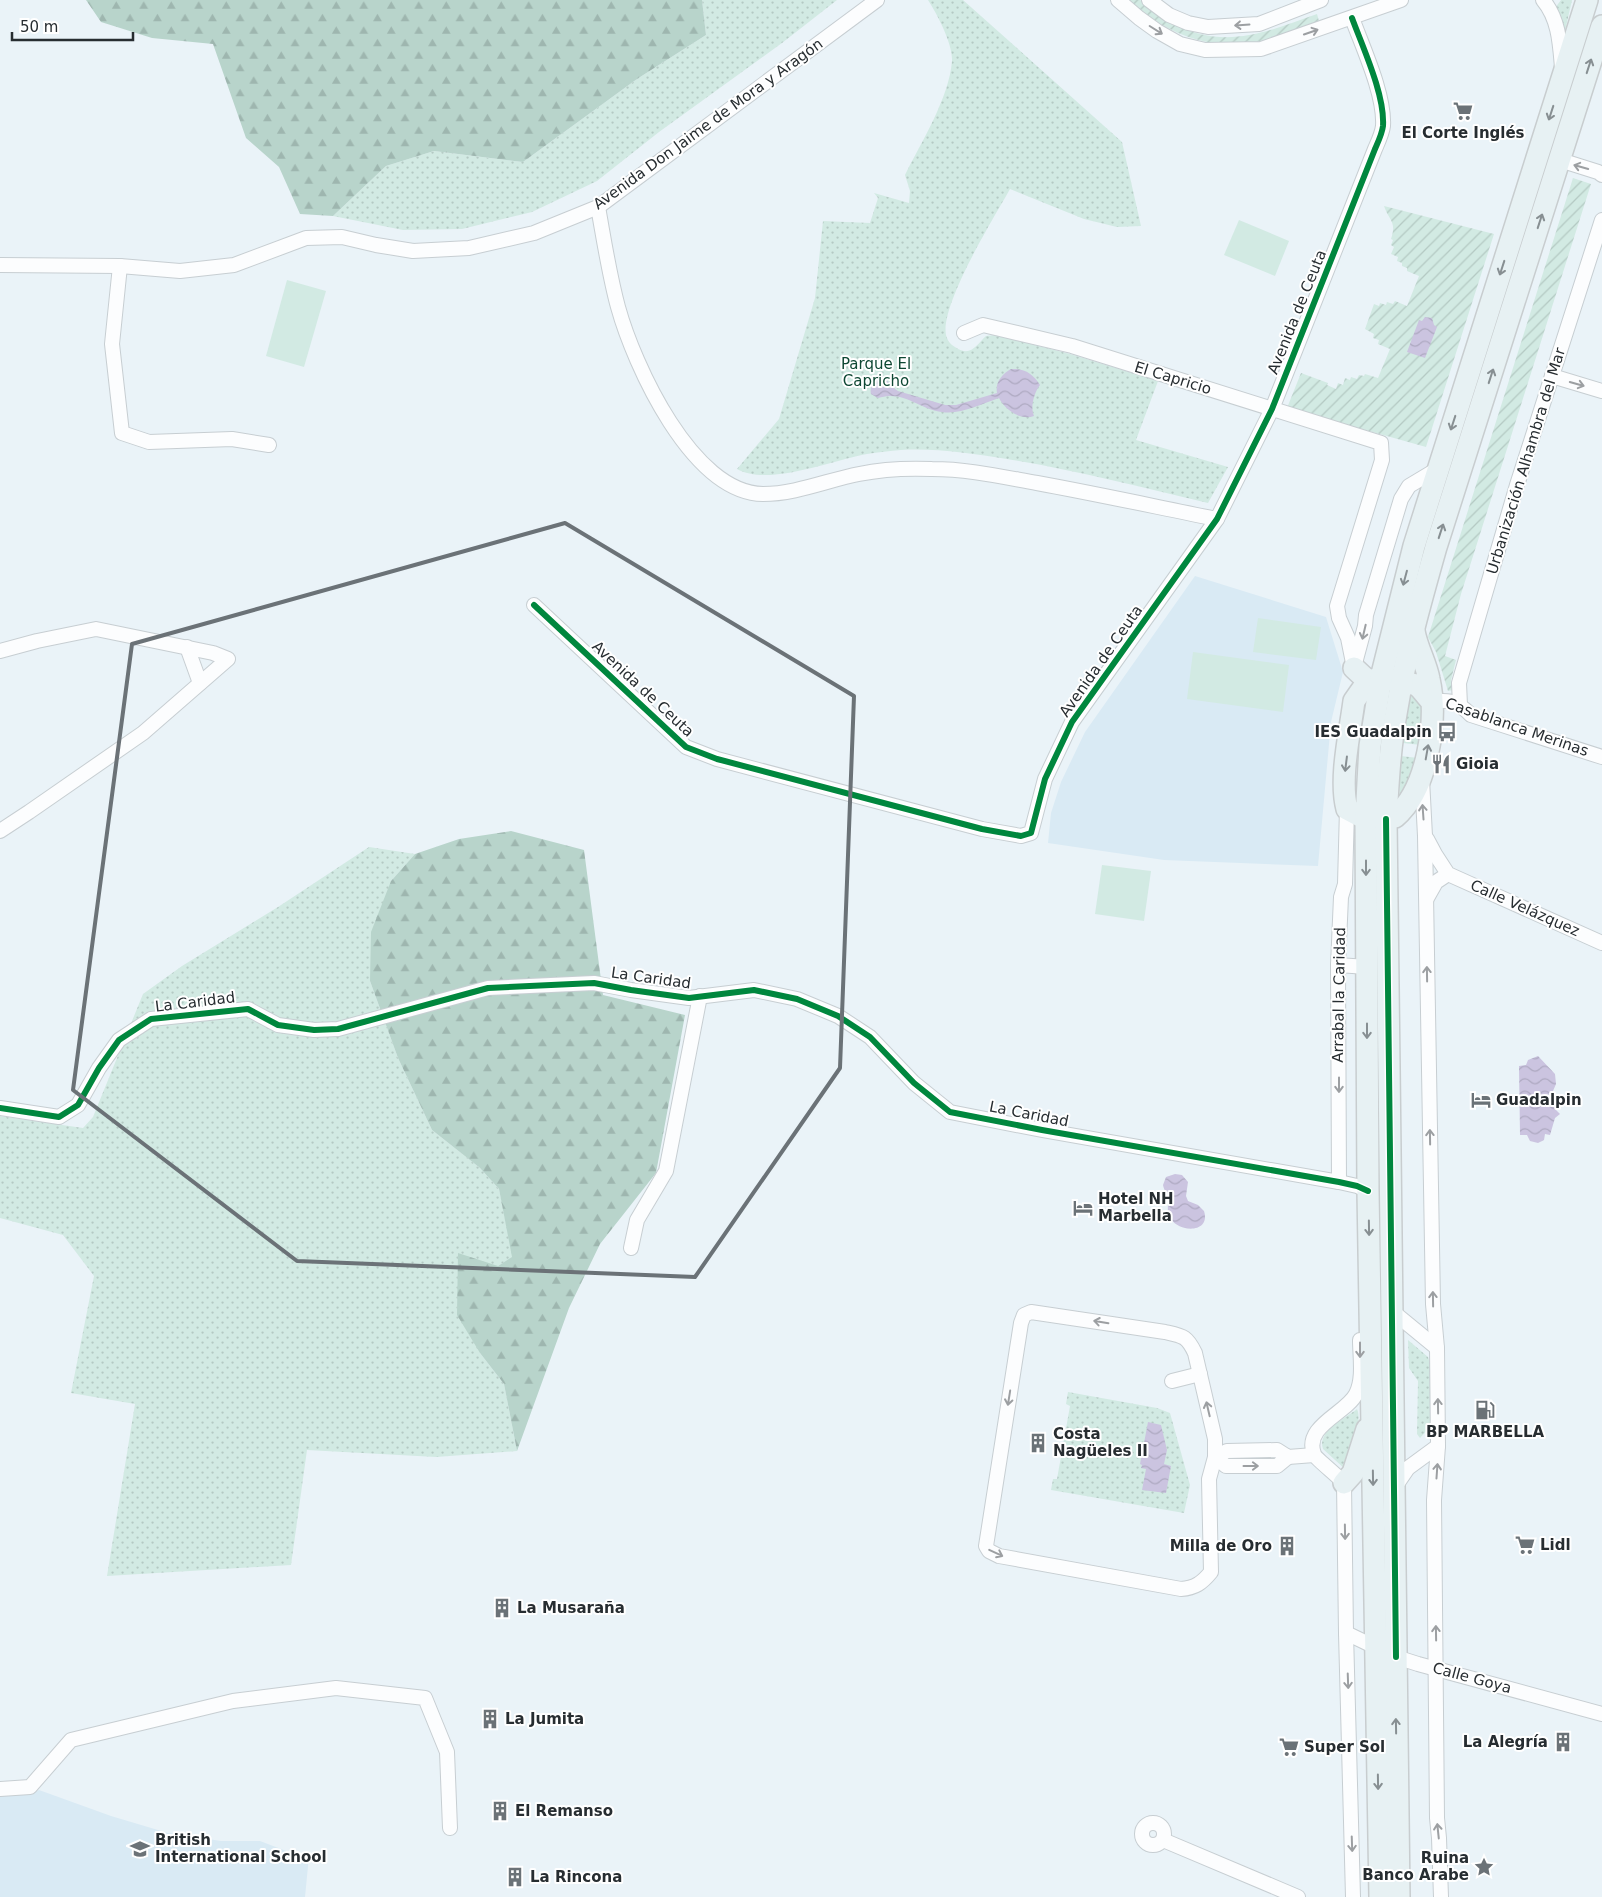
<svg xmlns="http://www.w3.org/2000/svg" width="1602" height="1897" viewBox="0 0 1602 1897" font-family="'DejaVu Sans',sans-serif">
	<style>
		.built { fill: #d9eaf4 }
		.grass { fill: url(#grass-dots) }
		.forest { fill: url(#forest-firs) }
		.garden { fill: url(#garden-furrows) }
		.pitch { fill: #d2eae3 }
		.water { fill: url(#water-waves) }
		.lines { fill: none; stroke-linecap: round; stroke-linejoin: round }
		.street-casing { stroke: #c7ced2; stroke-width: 16 }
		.primary-casing { stroke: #c8cdcf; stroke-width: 24 }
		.street { stroke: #fcfdfe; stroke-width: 14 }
		.primary { stroke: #e7f1f3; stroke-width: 21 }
		.cycleway-casing { stroke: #fff; stroke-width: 9 }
		.cycleway { stroke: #00873e; stroke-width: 6 }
		.oneway { stroke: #9c9fa2 }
		.oneway2 { stroke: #878f92 }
		.marked { fill: none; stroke: #6b7277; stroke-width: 4; stroke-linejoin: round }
		.labels { text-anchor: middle; stroke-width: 4; stroke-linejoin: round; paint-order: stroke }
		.street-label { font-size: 15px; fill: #272d31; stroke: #fff }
		.poi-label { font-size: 15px; font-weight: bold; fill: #272d31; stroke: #fff; text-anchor: start }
		.park-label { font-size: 15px; fill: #0e4733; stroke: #fff }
	</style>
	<defs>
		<pattern id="grass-dots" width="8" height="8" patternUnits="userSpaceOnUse" patternTransform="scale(1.25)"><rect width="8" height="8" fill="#d2eae3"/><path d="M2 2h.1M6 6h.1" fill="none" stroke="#b4c9c3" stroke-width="1.8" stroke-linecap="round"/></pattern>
		<pattern id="forest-firs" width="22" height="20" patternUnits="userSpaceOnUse" patternTransform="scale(1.25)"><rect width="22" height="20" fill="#b8d4cb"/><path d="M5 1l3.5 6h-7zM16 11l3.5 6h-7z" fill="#9eb6af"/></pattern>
		<pattern id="garden-furrows" width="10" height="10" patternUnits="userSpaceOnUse" patternTransform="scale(1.25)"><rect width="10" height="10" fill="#d2eae3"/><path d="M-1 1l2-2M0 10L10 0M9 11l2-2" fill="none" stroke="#b4c9c3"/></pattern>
		<pattern id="water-waves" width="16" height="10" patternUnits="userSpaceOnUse" patternTransform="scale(1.25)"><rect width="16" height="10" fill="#cbc4e0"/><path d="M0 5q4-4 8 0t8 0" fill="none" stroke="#aea9c1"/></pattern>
	</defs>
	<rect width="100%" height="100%" fill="#eaf3f8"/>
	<g class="built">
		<polygon points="1195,576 1326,617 1343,672 1331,722 1318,866 1164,860 1048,843 1051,813 1061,782 1085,732"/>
		<polygon points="39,1790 111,1816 168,1833 221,1841 260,1841 302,1857 309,1856 305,1897 0,1897 0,1796 30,1794"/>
	</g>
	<g class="grass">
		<polygon points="702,0 837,0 782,43 659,132 597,181 532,212 462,229 403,230 333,216 386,166 434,151 523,162 637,79 706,35"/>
		<path d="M928,0H963L1122,142L1141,226L1117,227L1084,219L1010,189C1004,200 997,211 991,222C978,245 941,310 946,335C947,340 951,345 955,347C971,358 976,345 986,336L995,335L1070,354L1158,381L1136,440L1228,467L1208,503C1141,487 1075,470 1007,459C973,454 936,448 901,450C890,451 878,452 867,454C832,460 769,487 737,469L779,419L815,298L823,221L870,223L878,198L874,193L909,203L910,191L905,175C922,141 949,98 952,61C953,44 937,14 928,0Z"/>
		<polygon points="1561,0 1572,0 1565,31 1563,31 1555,8"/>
		<polygon points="1411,689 1422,702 1421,745 1403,743"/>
		<polygon points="1401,756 1418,758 1414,775 1399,800"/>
		<polygon points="369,847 415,854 391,881 370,981 398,1058 432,1130 480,1168 499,1189 513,1257 498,1266 480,1353 504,1384 517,1451 436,1457 307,1450 291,1565 107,1576 135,1404 71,1393 94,1276 63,1235 0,1218 0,1116 83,1128 93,1117 143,994 182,966 278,907"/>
		<polygon points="1408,1340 1428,1357 1430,1363 1431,1426 1420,1438 1417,1434 1418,1381 1409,1368"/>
		<polygon points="1068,1392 1157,1408 1170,1413 1190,1485 1184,1513 1051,1490 1053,1479 1057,1479 1070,1406 1066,1404"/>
		<path d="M1357,1409C1363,1421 1350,1457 1346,1470L1323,1449C1317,1430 1345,1419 1357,1409Z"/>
	</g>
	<g class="forest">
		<polygon points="86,0 702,0 706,35 637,79 523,162 434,151 386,166 333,216 300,214 279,167 246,138 213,44 152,38 101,22"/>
		<polygon points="511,831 584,850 603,995 685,1015 656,1173 600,1244 569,1308 517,1451 504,1384 480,1353 457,1315 458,1253 498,1266 512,1257 499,1189 480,1168 432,1130 398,1058 370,981 371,932 391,881 415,854 459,839"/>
	</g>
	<g class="garden">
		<path d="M1128,0C1132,0 1137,0 1140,0C1145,2 1151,9 1155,12C1161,17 1169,20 1175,24C1225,51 1269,31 1317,14L1319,21C1300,27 1281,36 1261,41C1213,53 1164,33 1128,0Z"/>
		<polygon points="1573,178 1591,184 1461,594 1445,656 1456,660 1451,680 1453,690 1448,691 1436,652 1428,637"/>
		<path d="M1384,206L1494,234L1426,447L1287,408L1301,373L1328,383L1327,385L1336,389L1338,383L1343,385L1345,378L1350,380L1351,377L1357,379L1359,375L1364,376L1365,374L1378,378L1390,349L1378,344L1379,340L1373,338L1374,334L1365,329L1374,304L1379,306L1380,303L1386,305L1387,302L1393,304L1395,301L1407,306L1419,276L1407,271V268L1402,266V263L1397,261L1398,257L1391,254L1394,247L1391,245L1393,240L1391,239C1397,221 1389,221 1384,206Z"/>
	</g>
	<g class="pitch">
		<polygon points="1239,220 1289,241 1275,276 1224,255"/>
		<polygon points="287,280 326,291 304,367 266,356"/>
		<polygon points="1258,618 1321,627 1316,660 1253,652"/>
		<polygon points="1193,652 1289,665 1283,712 1187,699"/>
		<polygon points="1102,865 1151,871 1144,921 1095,914"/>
	</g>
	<g class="water">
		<polygon points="1425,317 1432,318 1434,325 1437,327 1425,358 1407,352 1419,320 1422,321"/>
		<path d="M1011,369C1025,368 1033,374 1040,385C1034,393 1030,407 1034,416C1021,421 1005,410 999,398C981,404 960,415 942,412C923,410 908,395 889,396C886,396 882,397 878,398L871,394C870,390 871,387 873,383C882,368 890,386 898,391L945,405H956L997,393C995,382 1002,374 1011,369Z"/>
		<polygon points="1538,1056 1555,1074 1556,1084 1553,1091 1549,1093 1548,1098 1549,1105 1556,1107 1556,1110 1560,1114 1555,1118 1550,1135 1545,1134 1544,1140 1538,1143 1530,1141 1527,1135 1520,1135 1519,1066 1526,1065 1528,1060"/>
		<path d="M1175,1174L1182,1175L1188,1182L1186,1196L1188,1201L1198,1205L1204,1211C1211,1233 1180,1233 1171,1219C1165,1210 1170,1204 1167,1196C1166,1192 1164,1190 1163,1185L1166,1177Z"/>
		<polygon points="1148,1422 1161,1425 1167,1450 1164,1464 1171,1466 1166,1493 1142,1490 1146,1469 1141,1468 1142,1465 1140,1464"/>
	</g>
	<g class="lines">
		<defs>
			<g id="street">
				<polyline points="1118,0 1139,18 1157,31 1180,44 1205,50 1261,49 1401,0"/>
				<polyline points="1149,0 1169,15 1188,23 1208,27 1259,24 1321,0"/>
				<path d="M1543,0C1559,19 1560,44 1562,68"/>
				<polyline points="1560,160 1598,172 1602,175"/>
				<path d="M598,207C604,240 609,274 618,307C634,365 692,493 763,494C796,494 828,480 859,474C883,469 908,468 932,469C968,469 1003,477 1037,483C1097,494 1157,507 1217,519"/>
				<polyline points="0,265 120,266 180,271 234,265 306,238 342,237 376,245 413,251 469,248 534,233 598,207 877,0"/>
				<polyline points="120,266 112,344 122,433 149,442 232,439 269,445"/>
				<polyline points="964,333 983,325 1072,346 1381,443 1382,460 1337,606 1339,618 1348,638 1354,668"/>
				<polyline points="1552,376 1602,391"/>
				<path d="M534,605L686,747L717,759L982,829L1021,836L1031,833L1045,779L1072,722L1217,519L1272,409L1375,149C1378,142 1382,134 1383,126C1385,95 1363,48 1352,18"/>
				<polyline points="187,647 200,683"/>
				<polyline points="0,651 37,641 96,629 213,653 228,659 143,733 29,812 0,831"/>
				<polyline points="1354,667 1365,626 1366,615 1401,499 1409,486 1439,468"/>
				<path d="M1431,701C1450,700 1457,701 1471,715L1602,757"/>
				<polyline points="1460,705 1459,683 1517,485 1602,220"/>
				<polyline points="1422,779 1425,836 1433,1304 1437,1348"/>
				<polyline points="1427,839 1435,854 1448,874 1602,943"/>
				<polyline points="1427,898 1436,882 1448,874"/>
				<polyline points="1338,965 1367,967"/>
				<polyline points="0,1108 59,1117 78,1105 99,1068 119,1040 151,1019 248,1009 278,1025 314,1030 338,1029 488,988 594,983 631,990 689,998 754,990 797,999 838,1016 870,1037 914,1083 950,1112 1042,1130 1339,1182 1357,1186 1368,1191"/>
				<polyline points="1339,1182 1338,965 1341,897 1345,884 1347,809"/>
				<polyline points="631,1248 637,1220 666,1171 700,996"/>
				<polyline points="1392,1311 1437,1348 1438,1446 1408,1468 1395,1487"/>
				<polyline points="1172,1381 1200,1374"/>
				<polyline points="1438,1446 1434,1500 1437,1818 1439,1838 1441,1897"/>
				<path d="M1215,1457V1439L1195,1353C1187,1336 1183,1336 1165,1332L1031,1312L1024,1315L1021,1323L986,1546L989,1551L999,1556L1181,1589C1195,1588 1202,1583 1211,1572L1209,1479L1215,1457L1227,1451L1277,1450L1288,1457L1314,1455"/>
				<polyline points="1215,1457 1226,1466 1277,1466 1288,1457"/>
				<polyline points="1346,1633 1396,1657 1418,1664 1602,1714"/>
				<polyline points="0,1789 30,1787 71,1740 233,1701 336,1688 425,1698 447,1752 450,1828"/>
				<circle cx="1153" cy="1834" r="11"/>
				<polyline points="1163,1840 1298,1897"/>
				<path d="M1353,1897L1346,1633L1344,1483C1338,1476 1315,1458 1314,1454C1303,1426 1347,1413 1356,1394C1364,1379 1360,1356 1360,1340"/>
			</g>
			<g id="primary">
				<path d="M1414,631C1417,648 1426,663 1429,679C1438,720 1428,789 1395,817L1366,819L1347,809C1339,779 1350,732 1354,701L1368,681L1381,678L1417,685L1421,689L1431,701"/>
				<polyline points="1354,668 1368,681"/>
				<polyline points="1344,1483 1353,1473 1367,1429"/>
				<polyline points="1380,1897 1368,1191 1366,819 1370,746 1381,678 1414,546 1587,0"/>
				<path d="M1399,1897L1386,819C1388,782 1390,745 1397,708C1406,653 1421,600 1436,547L1602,26"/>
			</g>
		</defs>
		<use href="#street" class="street-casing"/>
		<use href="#primary" class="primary-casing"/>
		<use href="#street" class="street"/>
		<use href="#primary" class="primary"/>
		<defs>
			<g id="cycleway">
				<path d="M534,605L686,747L717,759L982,829L1021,836L1031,833L1045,779L1072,722L1217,519L1272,409L1375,149C1378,142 1382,134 1383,126C1385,95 1363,48 1352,18"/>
				<polyline points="1386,819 1396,1657"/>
				<polyline points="0,1108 59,1117 78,1105 99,1068 119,1040 151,1019 248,1009 278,1025 314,1030 338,1029 488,988 594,983 631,990 689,998 754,990 797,999 838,1016 870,1037 914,1083 950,1112 1042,1130 1339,1182 1357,1186 1368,1191"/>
			</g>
		</defs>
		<use href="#cycleway" class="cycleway-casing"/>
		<use href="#cycleway" class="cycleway"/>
	</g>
	<defs><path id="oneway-shaft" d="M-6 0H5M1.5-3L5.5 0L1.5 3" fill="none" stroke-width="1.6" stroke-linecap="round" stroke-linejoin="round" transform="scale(1.25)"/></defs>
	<g class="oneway">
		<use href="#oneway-shaft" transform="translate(1242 25) rotate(176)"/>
		<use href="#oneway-shaft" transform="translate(1156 30) rotate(32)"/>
		<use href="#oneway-shaft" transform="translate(1311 32) rotate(-19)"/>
		<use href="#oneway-shaft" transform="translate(1581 167) rotate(-164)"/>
		<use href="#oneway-shaft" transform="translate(1577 384) rotate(16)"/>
		<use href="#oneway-shaft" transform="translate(1364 632) rotate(103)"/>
		<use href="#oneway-shaft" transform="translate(1423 812) rotate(-94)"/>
		<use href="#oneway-shaft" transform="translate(1427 974) rotate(-91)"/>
		<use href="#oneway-shaft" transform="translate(1339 1085) rotate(90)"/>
		<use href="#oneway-shaft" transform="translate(1430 1137) rotate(-91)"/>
		<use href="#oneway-shaft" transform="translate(1433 1299) rotate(-91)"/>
		<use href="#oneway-shaft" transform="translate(1101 1322) rotate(-171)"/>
		<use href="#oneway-shaft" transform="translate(1360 1350) rotate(90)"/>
		<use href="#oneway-shaft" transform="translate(1009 1398) rotate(99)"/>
		<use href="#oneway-shaft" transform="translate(1438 1406) rotate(-91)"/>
		<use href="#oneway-shaft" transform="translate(1208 1409) rotate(-103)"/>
		<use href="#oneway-shaft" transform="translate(1251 1466)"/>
		<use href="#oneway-shaft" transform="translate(1437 1471) rotate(-86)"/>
		<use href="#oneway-shaft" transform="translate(1345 1532) rotate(89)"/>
		<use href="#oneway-shaft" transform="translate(996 1553) rotate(25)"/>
		<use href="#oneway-shaft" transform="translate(1436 1633) rotate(-91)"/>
		<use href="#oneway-shaft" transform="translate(1348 1681) rotate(88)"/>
		<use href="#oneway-shaft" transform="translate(1438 1831) rotate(-96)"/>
		<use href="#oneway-shaft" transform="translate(1352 1844) rotate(88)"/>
	</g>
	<g class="oneway2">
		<use href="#oneway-shaft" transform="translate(1589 66) rotate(-72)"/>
		<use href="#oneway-shaft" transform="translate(1551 113) rotate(108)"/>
		<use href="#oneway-shaft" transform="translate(1540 221) rotate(-72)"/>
		<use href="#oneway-shaft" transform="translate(1502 268) rotate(108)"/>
		<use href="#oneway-shaft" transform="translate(1491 376) rotate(-72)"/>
		<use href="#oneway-shaft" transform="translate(1453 423) rotate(108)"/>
		<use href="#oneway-shaft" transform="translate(1441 531) rotate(-72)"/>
		<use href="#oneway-shaft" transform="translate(1405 578) rotate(105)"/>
		<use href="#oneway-shaft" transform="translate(1427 752) rotate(-80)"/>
		<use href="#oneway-shaft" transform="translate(1346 764) rotate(97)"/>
		<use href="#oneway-shaft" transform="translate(1366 868) rotate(90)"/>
		<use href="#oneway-shaft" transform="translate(1367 1031) rotate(90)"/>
		<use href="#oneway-shaft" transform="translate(1369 1228) rotate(89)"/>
		<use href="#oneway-shaft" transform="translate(1373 1478) rotate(89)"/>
		<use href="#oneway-shaft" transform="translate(1396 1726) rotate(-91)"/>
		<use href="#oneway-shaft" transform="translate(1378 1782) rotate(89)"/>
	</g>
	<path class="marked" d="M565,523L854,696L840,1068L695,1277L297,1261L73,1090L132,644Z"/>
	<defs>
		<symbol id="supermarket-bare" viewBox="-9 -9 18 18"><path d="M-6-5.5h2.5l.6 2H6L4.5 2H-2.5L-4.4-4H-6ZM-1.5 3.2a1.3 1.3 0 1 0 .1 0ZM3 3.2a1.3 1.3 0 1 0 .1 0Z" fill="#6b7277" stroke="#fff" stroke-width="2.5" paint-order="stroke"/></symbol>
		<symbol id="bus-bare" viewBox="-9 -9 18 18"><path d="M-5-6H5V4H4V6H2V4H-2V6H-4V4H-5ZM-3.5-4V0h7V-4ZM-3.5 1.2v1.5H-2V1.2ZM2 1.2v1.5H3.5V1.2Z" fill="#6b7277" stroke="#fff" stroke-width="2.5" paint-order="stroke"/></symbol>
		<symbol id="restaurant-bare" viewBox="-9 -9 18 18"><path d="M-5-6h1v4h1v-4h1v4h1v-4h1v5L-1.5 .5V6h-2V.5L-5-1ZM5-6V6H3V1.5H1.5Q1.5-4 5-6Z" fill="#6b7277" stroke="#fff" stroke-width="2.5" paint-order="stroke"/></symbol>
		<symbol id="hotel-bare" viewBox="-9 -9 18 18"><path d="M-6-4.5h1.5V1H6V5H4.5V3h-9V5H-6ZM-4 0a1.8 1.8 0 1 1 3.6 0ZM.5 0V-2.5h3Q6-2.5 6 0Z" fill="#6b7277" stroke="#fff" stroke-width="2.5" paint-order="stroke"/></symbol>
		<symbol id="fuel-bare" viewBox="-9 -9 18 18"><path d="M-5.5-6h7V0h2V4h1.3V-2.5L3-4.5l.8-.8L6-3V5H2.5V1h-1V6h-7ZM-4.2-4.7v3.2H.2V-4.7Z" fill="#6b7277" stroke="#fff" stroke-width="2.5" paint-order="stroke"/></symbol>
		<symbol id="building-bare" viewBox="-9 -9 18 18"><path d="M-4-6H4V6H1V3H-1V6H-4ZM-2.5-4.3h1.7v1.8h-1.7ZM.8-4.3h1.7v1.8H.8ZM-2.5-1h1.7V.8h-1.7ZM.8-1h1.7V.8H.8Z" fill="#6b7277" stroke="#fff" stroke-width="2.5" paint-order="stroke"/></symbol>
		<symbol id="school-bare" viewBox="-9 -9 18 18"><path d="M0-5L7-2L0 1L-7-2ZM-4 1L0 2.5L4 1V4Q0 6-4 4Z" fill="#6b7277" stroke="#fff" stroke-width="2.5" paint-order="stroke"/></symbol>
		<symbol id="sight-bare" viewBox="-9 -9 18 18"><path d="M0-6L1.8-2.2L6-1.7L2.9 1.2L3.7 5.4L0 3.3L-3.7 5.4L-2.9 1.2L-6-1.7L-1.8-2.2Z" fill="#6b7277" stroke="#fff" stroke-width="2.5" paint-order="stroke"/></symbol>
	</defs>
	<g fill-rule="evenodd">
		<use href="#supermarket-bare" x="1449" y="97" width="28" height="28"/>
		<use href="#bus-bare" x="1433" y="718" width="28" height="28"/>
		<use href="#restaurant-bare" x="1427" y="750" width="28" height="28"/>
		<use href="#hotel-bare" x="1467" y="1086" width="28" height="28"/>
		<use href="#hotel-bare" x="1069" y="1194" width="28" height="28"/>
		<use href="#fuel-bare" x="1471" y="1396" width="28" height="28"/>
		<use href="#building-bare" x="1024" y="1429" width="28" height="28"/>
		<use href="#supermarket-bare" x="1511" y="1531" width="28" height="28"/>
		<use href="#building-bare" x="1273" y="1532" width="28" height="28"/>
		<use href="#building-bare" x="488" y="1594" width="28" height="28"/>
		<use href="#building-bare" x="476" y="1705" width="28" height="28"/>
		<use href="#building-bare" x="1549" y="1728" width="28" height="28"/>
		<use href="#supermarket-bare" x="1275" y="1733" width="28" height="28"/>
		<use href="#building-bare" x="486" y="1797" width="28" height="28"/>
		<use href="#school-bare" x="126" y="1835" width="28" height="28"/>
		<use href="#sight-bare" x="1470" y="1853" width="28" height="28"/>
		<use href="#building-bare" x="501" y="1863" width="28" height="28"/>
	</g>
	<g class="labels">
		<g class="street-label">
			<text transform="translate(708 124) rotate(-36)" y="5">Avenida Don Jaime de Mora y Aragón</text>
			<text transform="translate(1297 312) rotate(-68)" y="5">Avenida de Ceuta</text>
			<text transform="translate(1173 378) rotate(17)" y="5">El Capricio</text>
			<text transform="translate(1526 461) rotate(-73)" y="5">Urbanización Alhambra del Mar</text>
			<text transform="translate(1101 661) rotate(-55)" y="5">Avenida de Ceuta</text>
			<text transform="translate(643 689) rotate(43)" y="5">Avenida de Ceuta</text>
			<text transform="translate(1517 727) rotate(19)" y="5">Casablanca Merinas</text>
			<text transform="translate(1525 908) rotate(24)" y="5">Calle Velázquez</text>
			<text transform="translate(651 978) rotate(8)" y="5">La Caridad</text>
			<text transform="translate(1339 995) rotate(-89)" y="5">Arrabal la Caridad</text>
			<text transform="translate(195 1002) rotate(-7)" y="5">La Caridad</text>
			<text transform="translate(1029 1114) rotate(11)" y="5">La Caridad</text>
			<text transform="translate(1472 1678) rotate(15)" y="5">Calle Goya</text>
		</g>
		<g class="poi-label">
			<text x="1463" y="138" text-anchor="middle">El Corte Inglés</text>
			<text x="1432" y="737" text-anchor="end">IES Guadalpin</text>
			<text x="1456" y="769">Gioia</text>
			<text x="1496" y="1105">Guadalpin</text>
			<text x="1098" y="1204">Hotel NH<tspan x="1098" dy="17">Marbella</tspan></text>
			<text x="1485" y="1437" text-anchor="middle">BP MARBELLA</text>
			<text x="1053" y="1439">Costa<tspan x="1053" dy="17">Nagüeles II</tspan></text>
			<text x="1540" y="1550">Lidl</text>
			<text x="1272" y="1551" text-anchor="end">Milla de Oro</text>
			<text x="517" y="1613">La Musaraña</text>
			<text x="505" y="1724">La Jumita</text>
			<text x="1548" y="1747" text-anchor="end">La Alegría</text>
			<text x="1304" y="1752">Super Sol</text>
			<text x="515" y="1816">El Remanso</text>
			<text x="155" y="1845">British<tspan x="155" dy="17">International School</tspan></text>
			<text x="1469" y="1863" text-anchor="end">Ruina<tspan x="1469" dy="17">Banco Arabe</tspan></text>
			<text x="530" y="1882">La Rincona</text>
		</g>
		<g class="park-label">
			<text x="876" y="369">Parque El<tspan x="876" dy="17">Capricho</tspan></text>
		</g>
	</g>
	<path d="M12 32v8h121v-8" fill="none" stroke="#272d31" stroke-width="2.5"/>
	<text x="20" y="32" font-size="15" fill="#272d31" stroke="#ffffff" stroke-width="4" paint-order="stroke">50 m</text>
</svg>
